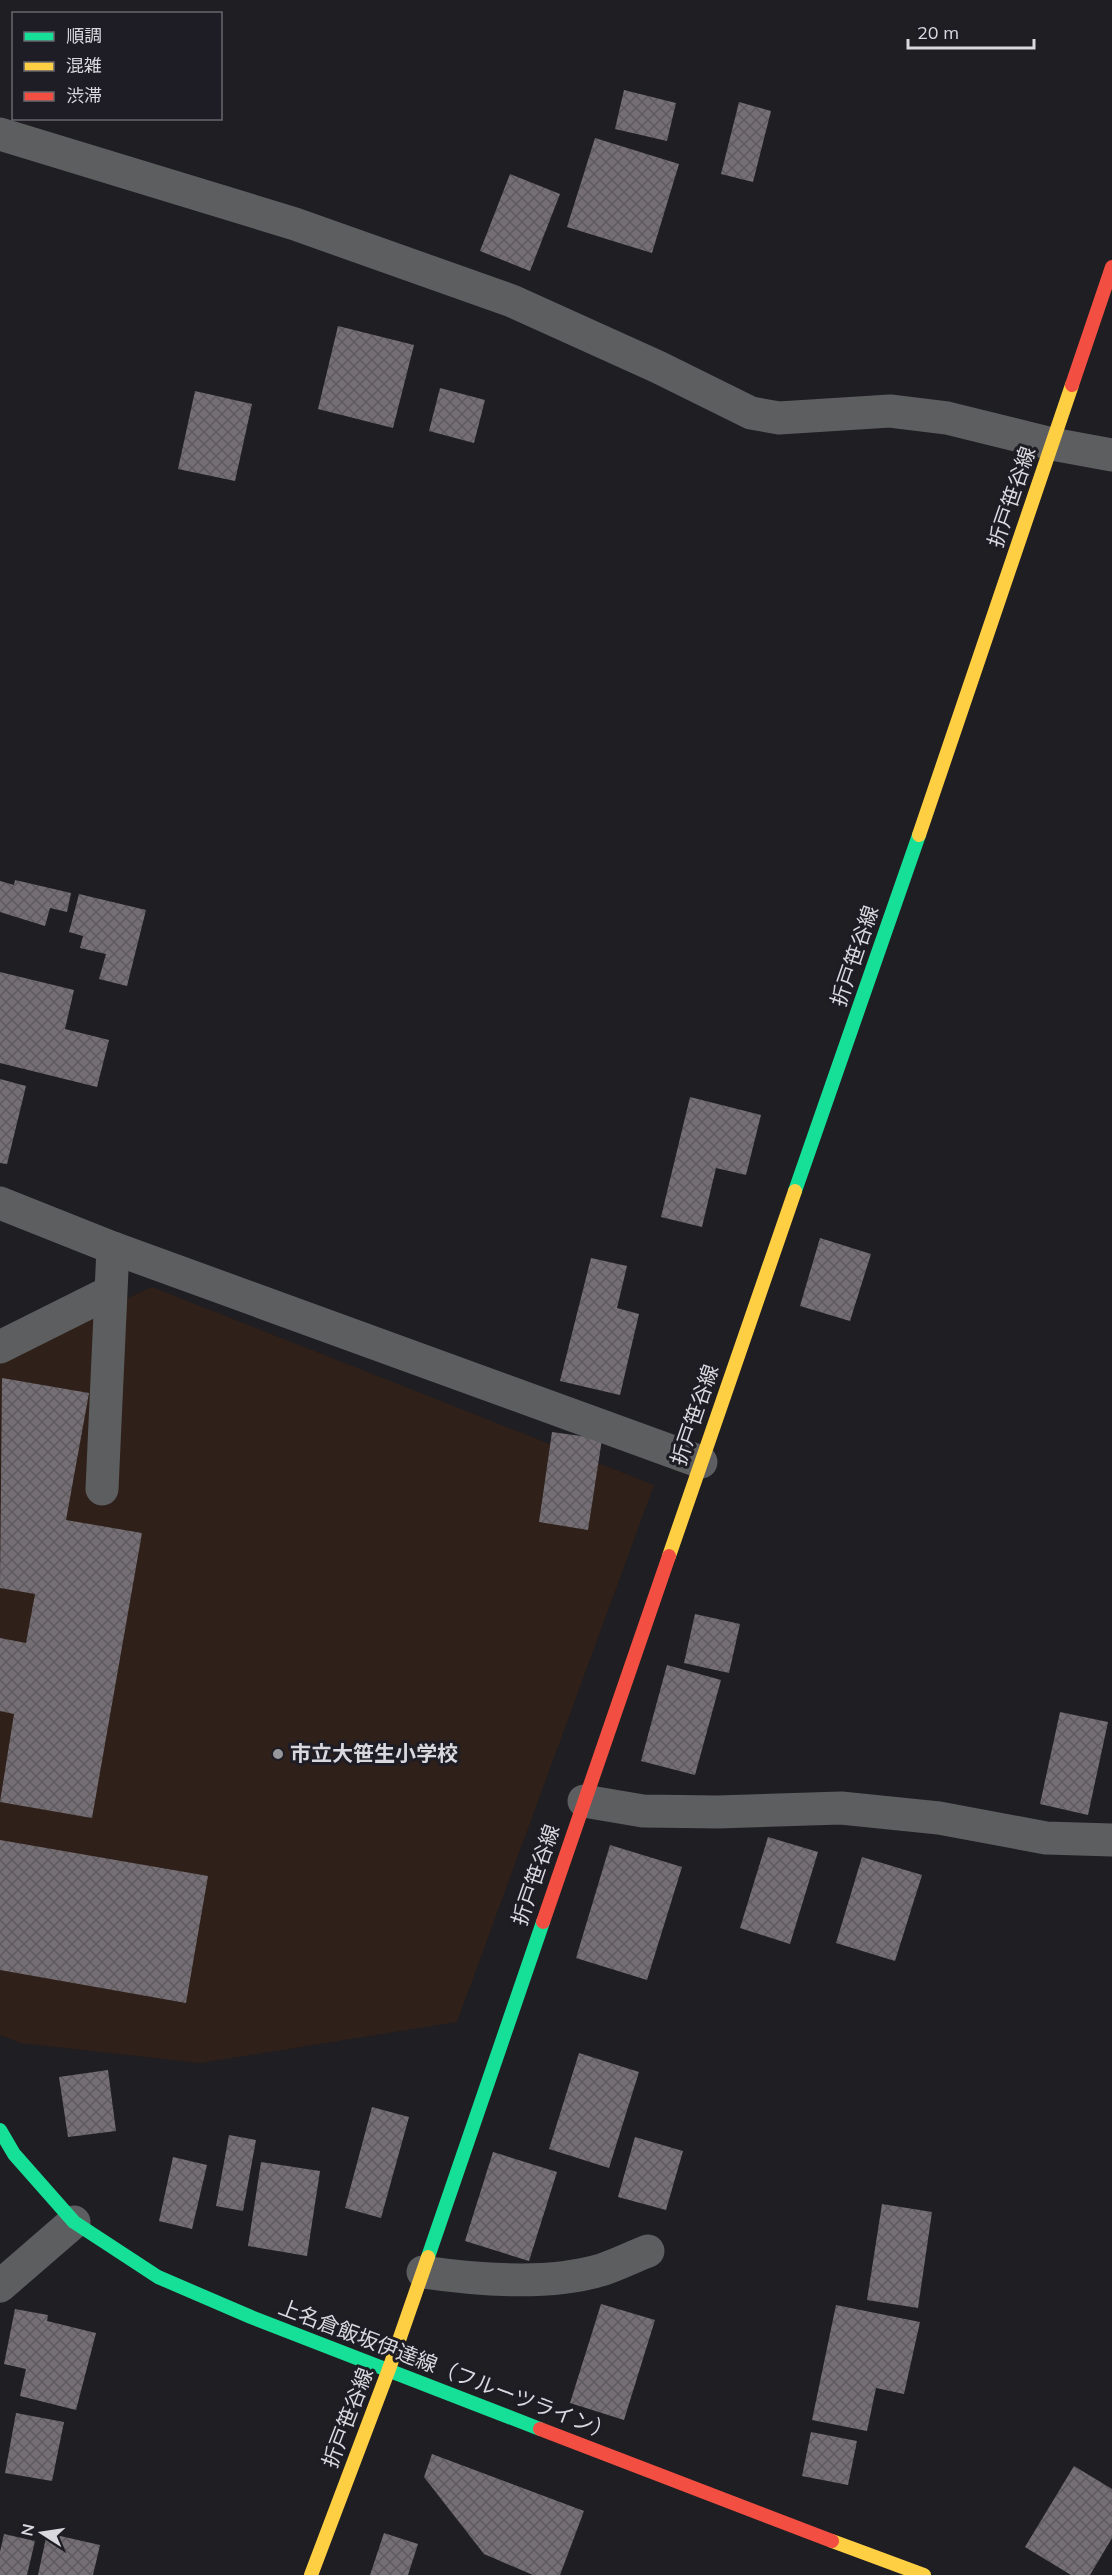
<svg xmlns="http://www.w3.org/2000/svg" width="1112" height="2575" viewBox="0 0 1112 2575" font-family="Mulish,'Noto Sans JP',sans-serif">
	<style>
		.education { fill: #2f2019 }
		.building { fill: url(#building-cross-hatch) }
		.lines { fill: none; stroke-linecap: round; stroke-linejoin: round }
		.street { stroke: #5c5e5f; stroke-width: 33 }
		.fast { stroke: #16e098; stroke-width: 14 }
		.slow { stroke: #ffcf43; stroke-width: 14 }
		.jam { stroke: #f24e42; stroke-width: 14 }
		.poi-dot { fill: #98979c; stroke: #1e1c24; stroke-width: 2 }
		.labels { text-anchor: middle; stroke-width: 6; stroke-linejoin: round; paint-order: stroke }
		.street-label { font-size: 21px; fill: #d9d8de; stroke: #1e1c24 }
		.poi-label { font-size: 21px; font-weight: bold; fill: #d9d8de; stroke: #1e1c24; text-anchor: start }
	</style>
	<defs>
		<pattern id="building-cross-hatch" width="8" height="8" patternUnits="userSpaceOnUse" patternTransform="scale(1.5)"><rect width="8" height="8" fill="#756f75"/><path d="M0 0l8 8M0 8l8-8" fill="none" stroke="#5e5a5e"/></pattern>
	</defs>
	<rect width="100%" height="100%" fill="#1f1e22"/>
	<polygon class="education" points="152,1287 654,1485 457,2022 200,2063 20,2043 0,2035 0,1356"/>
	<g class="building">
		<polygon points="624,90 676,103 667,141 615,129"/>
		<polygon points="739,102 771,111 753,182 721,174"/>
		<polygon points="595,138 679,164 652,253 567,227"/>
		<polygon points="510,174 560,194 530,271 480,251"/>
		<polygon points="338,326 414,345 393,428 318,409"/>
		<polygon points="440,388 485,400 474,443 429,431"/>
		<polygon points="195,391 252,404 235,481 178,469"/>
		<polygon points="15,880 71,893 67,912 50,908 45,926 0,912 0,881 14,885"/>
		<polygon points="79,894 146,910 127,986 99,979 106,954 80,948 83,936 69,932"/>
		<polygon points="0,972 74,990 65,1029 109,1040 97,1087 0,1063"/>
		<polygon points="0,1079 26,1086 7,1164 0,1163"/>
		<polygon points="690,1097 761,1115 746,1175 716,1168 702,1227 661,1217"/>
		<polygon points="820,1238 871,1254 850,1321 800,1306"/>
		<polygon points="591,1258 627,1266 617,1308 639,1314 620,1395 560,1381"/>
		<polygon points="2,1378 89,1393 66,1520 142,1533 92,1818 0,1802 14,1714 0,1711 0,1638 26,1643 35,1594 0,1588"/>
		<polygon points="552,1432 602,1439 588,1530 539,1522"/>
		<polygon points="695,1614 740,1624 729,1673 684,1663"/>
		<polygon points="667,1665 721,1680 695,1775 641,1761"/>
		<polygon points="1060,1712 1108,1722 1088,1815 1040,1804"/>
		<polygon points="768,1837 818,1852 790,1944 740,1928"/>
		<polygon points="0,1840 208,1876 186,2003 0,1970"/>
		<polygon points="610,1845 682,1867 647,1980 576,1958"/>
		<polygon points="862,1857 922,1875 895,1961 836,1943"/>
		<polygon points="579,2053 639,2072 609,2168 549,2149"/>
		<polygon points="108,2070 116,2131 68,2137 59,2077"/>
		<polygon points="372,2107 409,2117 381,2218 345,2208"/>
		<polygon points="229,2135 256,2140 243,2211 216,2206"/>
		<polygon points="635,2137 683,2151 666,2210 618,2197"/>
		<polygon points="493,2152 557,2172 529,2261 465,2241"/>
		<polygon points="173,2157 207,2165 192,2229 159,2221"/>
		<polygon points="261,2162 320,2171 307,2256 248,2246"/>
		<polygon points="882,2204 932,2212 918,2308 867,2300"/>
		<polygon points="601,2304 655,2320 624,2420 570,2403"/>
		<polygon points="836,2305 920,2322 904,2394 876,2388 867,2431 812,2420"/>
		<polygon points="15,2309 48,2315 47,2321 96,2333 76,2410 20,2396 26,2369 4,2364"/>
		<polygon points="16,2413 64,2422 52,2481 5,2473"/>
		<polygon points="811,2432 857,2441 848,2485 802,2476"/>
		<polygon points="432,2454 584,2511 560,2575 533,2575 484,2554 424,2477"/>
		<polygon points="1074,2466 1112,2489 1112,2538 1090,2575 1071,2575 1025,2547"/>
		<polygon points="47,2533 100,2545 93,2575 38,2575"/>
		<polygon points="384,2533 418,2544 408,2575 370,2575"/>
		<polygon points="4,2534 35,2541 27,2575 0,2575 0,2552"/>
	</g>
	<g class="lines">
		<g class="street">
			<polyline points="0,134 295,224 512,301 658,367 751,413 779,418 890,411 947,418 1052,444 1112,455"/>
			<polyline points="0,1203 113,1248 701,1462"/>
			<polyline points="0,1347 110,1292"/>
			<polyline points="102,1489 113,1248"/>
			<polyline points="584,1801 643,1811 718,1812 841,1808 939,1818 1046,1838 1112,1840"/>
			<path d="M423,2272C478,2280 547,2286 601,2270C617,2265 632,2257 648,2251"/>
			<polyline points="0,2286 74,2222"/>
		</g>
		<g class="fast">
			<polyline points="795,1191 919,835"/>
			<polyline points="0,2130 14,2154 74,2222 158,2277 251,2317 540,2429"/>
			<polyline points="428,2257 543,1922"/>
		</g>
		<g class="slow">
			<polyline points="919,835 1072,385"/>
			<polyline points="669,1556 795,1191"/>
			<polyline points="832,2541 924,2575"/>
			<polyline points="311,2575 389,2369 428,2257"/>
		</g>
		<g class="jam">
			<polyline points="1072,385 1112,267"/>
			<polyline points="543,1922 669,1556"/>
			<polyline points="540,2429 832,2541"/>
		</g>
	</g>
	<circle class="poi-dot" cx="278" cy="1754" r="6"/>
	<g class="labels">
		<g class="street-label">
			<text transform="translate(1012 497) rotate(-71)" y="7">折戸笹谷線</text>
			<text transform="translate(855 956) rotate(-71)" y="7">折戸笹谷線</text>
			<text transform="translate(695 1415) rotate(-71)" y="7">折戸笹谷線</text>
			<text transform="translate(536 1875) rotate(-71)" y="7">折戸笹谷線</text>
			<text transform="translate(446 2370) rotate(21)" y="7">上名倉飯坂伊達線（フルーツライン）</text>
			<text transform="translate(348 2418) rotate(-69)" y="7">折戸笹谷線</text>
		</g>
		<g class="poi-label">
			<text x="290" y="1761">市立大笹生小学校</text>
		</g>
	</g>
	<rect x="12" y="12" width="210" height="108" fill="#1e1c24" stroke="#69676e" stroke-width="1.5"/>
	<rect x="24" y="32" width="30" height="9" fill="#16e098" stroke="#69676e" stroke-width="1.5"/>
	<text x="66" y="42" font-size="18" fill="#d9d8de">順調</text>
	<rect x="24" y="62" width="30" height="9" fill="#ffcf43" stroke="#69676e" stroke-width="1.5"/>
	<text x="66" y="72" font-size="18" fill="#d9d8de">混雑</text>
	<rect x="24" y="92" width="30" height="9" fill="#f24e42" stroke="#69676e" stroke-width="1.5"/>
	<text x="66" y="102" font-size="18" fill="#d9d8de">渋滞</text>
	<g transform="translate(42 2533) rotate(282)" stroke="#1e1c24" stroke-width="4.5" paint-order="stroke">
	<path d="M0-4.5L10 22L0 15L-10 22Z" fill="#d9d8de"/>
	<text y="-9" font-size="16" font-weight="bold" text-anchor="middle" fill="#d9d8de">N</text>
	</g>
	<path d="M908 39v9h126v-9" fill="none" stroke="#d9d8de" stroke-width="3"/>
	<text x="917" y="39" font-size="18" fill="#d9d8de" stroke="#1e1c24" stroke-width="4.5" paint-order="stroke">20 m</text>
</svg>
